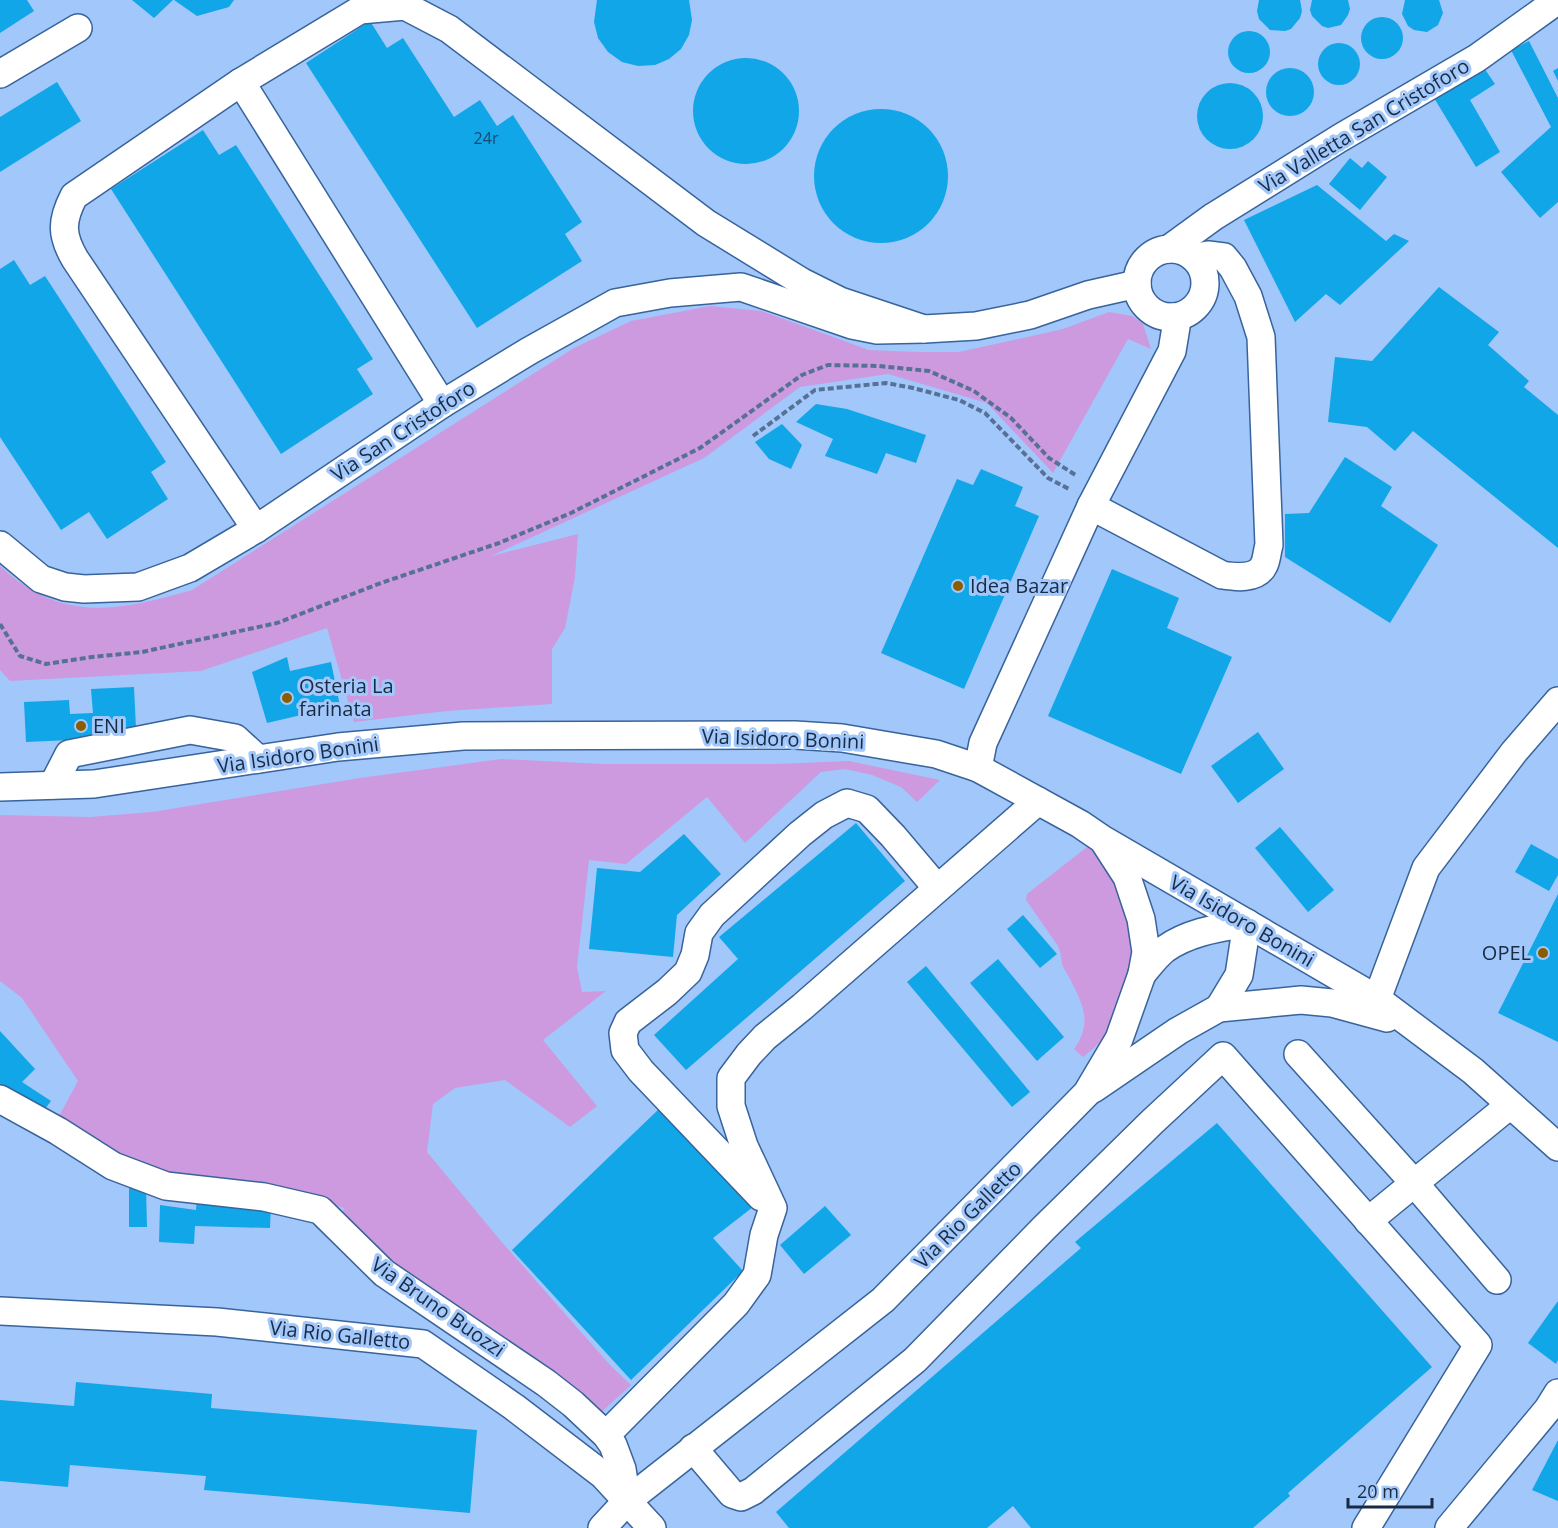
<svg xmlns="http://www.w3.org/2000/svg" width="1558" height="1528" viewBox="0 0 1558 1528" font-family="'Open Sans',sans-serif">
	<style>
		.green { fill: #cd9ae0 }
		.building { fill: #10a6e8 }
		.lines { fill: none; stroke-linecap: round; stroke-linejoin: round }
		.minor-casing { stroke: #38639b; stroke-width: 30 }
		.path { stroke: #577196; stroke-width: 4; stroke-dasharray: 6 3; stroke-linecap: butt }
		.minor { stroke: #fff; stroke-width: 27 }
		.poi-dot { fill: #895d00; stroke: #a2c7fa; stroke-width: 2 }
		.labels { text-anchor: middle; stroke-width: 6; stroke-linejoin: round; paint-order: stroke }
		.number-label { font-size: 16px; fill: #174a6d }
		.street-label { font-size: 20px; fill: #192b44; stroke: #a2c7fa }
		.poi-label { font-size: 20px; fill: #192b44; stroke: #a2c7fa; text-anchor: start }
	</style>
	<rect width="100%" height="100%" fill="#a2c7fa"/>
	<g class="green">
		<path d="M710,306L761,311L869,350L918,352H959L1063,329L1109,312L1132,316L1143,324L1151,349L1128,339L1053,473L987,403L888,374L800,387L704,458L491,556L578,534L575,577L565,628L552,649V704L447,711L354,722L327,628L201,671L10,681L0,670V566C63,624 117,611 192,590L574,348L631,321Z"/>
		<polygon points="501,759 603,764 777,764 849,761 940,780 917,802 901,787 872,775 845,769 821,772 745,843 707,797 626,864 589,860 577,967 582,992 606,991 543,1040 597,1106 570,1127 505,1080 455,1088 433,1104 427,1152 500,1240 611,1366 631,1385 595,1418 385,1265 341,1220 344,1208 297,1193 160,1176 93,1140 58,1118 78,1081 22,998 0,981 0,815 90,817 152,812 360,778"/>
		<path d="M1087,847C1097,851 1107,869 1112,879C1118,889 1127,900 1131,911C1144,948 1127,1009 1104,1038C1098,1045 1090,1051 1083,1057L1074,1049C1092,1024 1084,1006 1071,981C1069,976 1064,970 1062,964C1061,958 1061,952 1058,946L1026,900L1027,894Z"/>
	</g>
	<g class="building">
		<polygon points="0,0 27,0 34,11 0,33"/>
		<polygon points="132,0 173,0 154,18"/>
		<polygon points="174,0 234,0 229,7 197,16"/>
		<polygon points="597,0 689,0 692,20 689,35 681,49 669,59 655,65 638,66 622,62 608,52 598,38 594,22"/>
		<polygon points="1259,0 1300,0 1302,11 1300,18 1291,29 1285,31 1270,30 1259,19 1257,11"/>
		<polygon points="1312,0 1348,0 1350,9 1348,15 1341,25 1328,28 1322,26 1312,16 1310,10"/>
		<polygon points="1405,0 1439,0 1443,13 1438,25 1427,32 1414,30 1408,26 1402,14"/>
		<circle cx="1382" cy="38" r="21"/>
		<polygon points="370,21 387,48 403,38 454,117 480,100 497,126 513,115 582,222 565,234 582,261 477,328 306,63"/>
		<circle cx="1249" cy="52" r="21"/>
		<polygon points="1529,41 1558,98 1558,202 1540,218 1501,172 1551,127 1511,50"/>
		<circle cx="1339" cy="64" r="21"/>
		<circle cx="746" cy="111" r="53"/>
		<circle cx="1290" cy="92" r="24"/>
		<polygon points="1484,68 1495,84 1470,100 1500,152 1476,167 1434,98"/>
		<polygon points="1558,68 1558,81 1553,71"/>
		<polygon points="57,82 81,121 0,172 0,117"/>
		<circle cx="1230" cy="116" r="33"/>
		<circle cx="881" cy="176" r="67"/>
		<polygon points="203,130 219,155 236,145 373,359 357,369 373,394 281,454 111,189"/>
		<polygon points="1350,158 1362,168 1368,161 1387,177 1360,210 1329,184"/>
		<polygon points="1317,185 1386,241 1394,234 1409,241 1340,305 1326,294 1295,322 1244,220"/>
		<polygon points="14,260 30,285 45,276 166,462 151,472 168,499 107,539 89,512 61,530 0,437 0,269"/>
		<polygon points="1439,287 1499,332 1488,345 1529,381 1524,387 1558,415 1558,548 1413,431 1395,451 1367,427 1328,422 1335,357 1372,361"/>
		<polygon points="816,404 847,409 926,435 916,463 886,453 877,474 825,456 833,439 796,422"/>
		<polygon points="782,424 802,445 791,469 769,459 755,442"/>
		<polygon points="1345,457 1392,487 1381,506 1438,545 1390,623 1285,557 1285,514 1309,513"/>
		<polygon points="981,469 1023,487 1015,506 1039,516 964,689 881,653 957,479 973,485"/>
		<polygon points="1112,569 1179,598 1167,628 1232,657 1181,774 1048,716"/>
		<polygon points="287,657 290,671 331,662 340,706 267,723 252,672"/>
		<polygon points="134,687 137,749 93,739 26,742 24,702 69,700 70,714 93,713 91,689"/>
		<polygon points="1258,732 1284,769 1238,803 1211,766"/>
		<polygon points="856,823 905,881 686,1070 654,1035 738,959 719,937"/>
		<polygon points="1280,827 1334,890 1308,912 1255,848"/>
		<polygon points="684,834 721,874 677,915 673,957 589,949 597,868 640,872"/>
		<polygon points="1531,844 1558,859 1558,875 1549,891 1515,872"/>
		<polygon points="1558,894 1558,1042 1498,1013"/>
		<polygon points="1023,915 1057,954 1040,968 1007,929"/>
		<polygon points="998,959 1064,1037 1037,1061 970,983"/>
		<polygon points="926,966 1030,1092 1012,1107 907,982"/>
		<polygon points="0,1031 35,1069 22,1082 51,1101 42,1113 0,1086"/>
		<polygon points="660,1108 753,1207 713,1238 743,1271 631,1380 512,1250"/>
		<polygon points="1217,1123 1432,1367 1288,1493 1290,1496 1253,1528 1031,1528 1013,1506 987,1528 789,1528 776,1512 1081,1248 1075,1242"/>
		<polygon points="129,1188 146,1188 147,1227 129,1227"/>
		<polygon points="197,1197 271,1204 270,1228 195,1226 194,1244 159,1242 160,1205 196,1210"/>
		<polygon points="825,1206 851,1235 804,1274 780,1245"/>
		<polygon points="1558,1301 1558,1360 1556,1364 1528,1343"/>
		<polygon points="76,1382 212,1394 211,1408 477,1430 470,1513 204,1490 206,1476 70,1465 68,1487 0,1481 0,1400 74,1406"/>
		<polygon points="1558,1440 1558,1501 1532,1490"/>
	</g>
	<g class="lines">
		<defs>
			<g id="minor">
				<polyline points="0,74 78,28"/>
				<polyline points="241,82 442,404"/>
				<polyline points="1169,249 1213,217 1340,138 1477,58 1558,0"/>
				<circle cx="1171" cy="283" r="34"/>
				<path d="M1091,506L1222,575C1235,577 1257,580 1264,565C1267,559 1267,551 1269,545L1261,337L1248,296L1233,268L1224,257L1208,255L1194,258"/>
				<path d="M256,529L75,259C61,235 61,221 74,196L241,82L360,10L405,6L449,29L706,223L802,282L840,301L924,329"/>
				<polyline points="0,545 41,579 65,587 84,589 138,587 190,568 256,529 442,404 529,351 615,303 670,293 741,287 852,325 877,330 924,329 976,326 1030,315 1088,295 1137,284"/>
				<polyline points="978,768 983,743 1091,506 1172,351 1176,327 1173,317"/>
				<polyline points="53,785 69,754 190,730 235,738 258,759"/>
				<polyline points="0,787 94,784 338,747 463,736 795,735 842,738 936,754 978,768 1080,824 1102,839 1377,999 1473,1071 1558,1147"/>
				<path d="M1142,974C1149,966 1156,956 1165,949C1189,932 1218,928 1247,923L1239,975L1219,1008"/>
				<polyline points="1377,999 1426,868 1514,752 1558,701"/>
				<polyline points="1298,1054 1415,1184 1497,1280"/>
				<polyline points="1093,1089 1178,1031 1219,1008 1301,1000 1332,1003 1387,1018"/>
				<polyline points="0,1099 58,1131 113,1166 166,1186 264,1197 320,1210 384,1273 546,1383 573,1404 606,1435 613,1445 622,1469 627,1501"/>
				<polyline points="761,1197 641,1071 625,1050 623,1033 628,1022 667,992 688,972 695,955 699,933 712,915 800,834 824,815 847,803 867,809 893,836 937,888"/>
				<polyline points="1368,1221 1510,1105"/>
				<polyline points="0,1311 217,1322 423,1344 514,1407 603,1475 652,1528"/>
				<polyline points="606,1435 736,1304 757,1275 764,1235 773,1208 744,1146 731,1106 731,1078 749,1054 765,1037 802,1007 1038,801"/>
				<polyline points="693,1448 732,1494 741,1497 753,1491 915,1360 1044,1228 1152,1122 1223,1056 1478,1345 1366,1528"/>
				<polyline points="602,1528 627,1501 883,1300 1087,1093 1119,1039 1142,974 1146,952 1141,919 1127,877 1105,843"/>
				<polyline points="1449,1528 1548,1409 1558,1393"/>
			</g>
		</defs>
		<use href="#minor" class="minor-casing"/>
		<g class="path">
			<polyline points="753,436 815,390 886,383 913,388 959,400 985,413 1048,478 1069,489"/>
			<polyline points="0,624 20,656 46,664 92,657 142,652 277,623 381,583 499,543 571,513 700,448 802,375 828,365 879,366 929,371 974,391 1011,418 1049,458 1077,476"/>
		</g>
		<use href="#minor" class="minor"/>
	</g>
	<g class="poi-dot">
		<circle cx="958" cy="586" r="6"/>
		<circle cx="287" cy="698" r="6"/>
		<circle cx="81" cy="726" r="6"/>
		<circle cx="1543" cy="953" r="6"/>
	</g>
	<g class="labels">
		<g class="number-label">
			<text x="486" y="144">24r</text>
		</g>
		<g class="street-label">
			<text transform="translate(1364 126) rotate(-31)" y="7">Via Valletta San Cristoforo</text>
			<text transform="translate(403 431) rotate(-33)" y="7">Via San Cristoforo</text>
			<text transform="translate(783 739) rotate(2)" y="7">Via Isidoro Bonini</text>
			<text transform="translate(298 755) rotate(-8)" y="7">Via Isidoro Bonini</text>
			<text transform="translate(1242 921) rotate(30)" y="7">Via Isidoro Bonini</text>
			<text transform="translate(968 1215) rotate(-45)" y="7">Via Rio Galletto</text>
			<text transform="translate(438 1307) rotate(35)" y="7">Via Bruno Buozzi</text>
			<text transform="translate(340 1335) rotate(6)" y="7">Via Rio Galletto</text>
		</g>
		<g class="poi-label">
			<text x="970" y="593">Idea Bazar</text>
			<text x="299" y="693">Osteria La<tspan x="299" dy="23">farinata</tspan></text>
			<text x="93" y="733">ENI</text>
			<text x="1531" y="960" text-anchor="end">OPEL</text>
		</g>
	</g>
	<path d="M1348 1498v9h84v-9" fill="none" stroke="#192b44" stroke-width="3"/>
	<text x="1357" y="1498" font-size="18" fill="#192b44" stroke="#a2c7fa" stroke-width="4.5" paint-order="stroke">20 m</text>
</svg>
